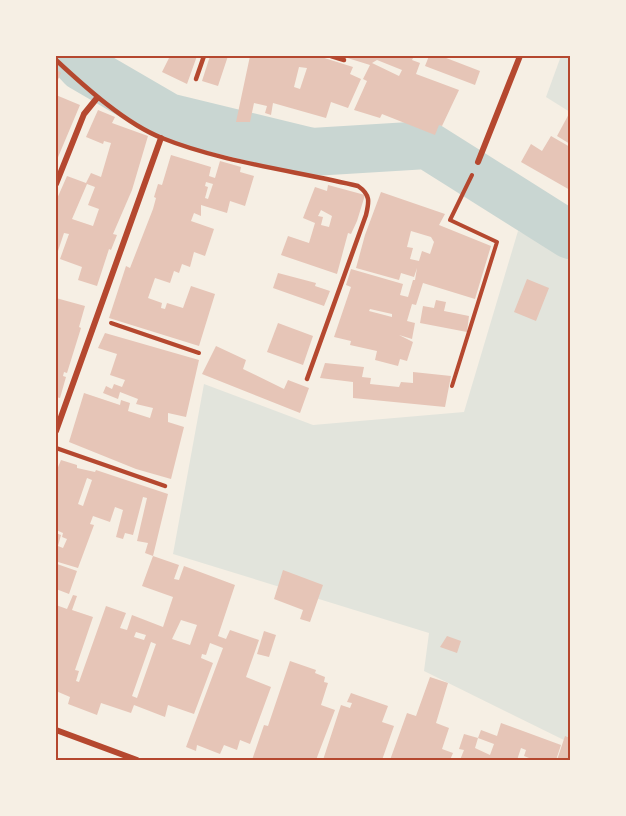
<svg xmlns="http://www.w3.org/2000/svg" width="626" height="816" viewBox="0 0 626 816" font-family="'Source Sans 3',sans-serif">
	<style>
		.green { fill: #e2e4dc }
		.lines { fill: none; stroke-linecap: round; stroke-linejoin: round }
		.river { stroke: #c9d6d2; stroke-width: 48 }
		.building { fill: #e6c5b7; fill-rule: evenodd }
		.path { stroke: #b5482f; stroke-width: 4 }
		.service { stroke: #b5482f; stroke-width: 4.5 }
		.minor { stroke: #b5482f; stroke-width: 6 }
		.neatline { fill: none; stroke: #b5482f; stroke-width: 2 }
	</style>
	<rect width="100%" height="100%" fill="#f6efe4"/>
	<g class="green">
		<polygon points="561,56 570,56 570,112 546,97"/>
		<polygon points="518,231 563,251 570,251 570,743 424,671 429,633 173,554 204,384 313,425 464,412"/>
	</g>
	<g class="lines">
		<polyline class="river" points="72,56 82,67 168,117 312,152 427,145 570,235"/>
	</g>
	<g class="building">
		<polygon points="164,56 197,56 187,84 162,72 169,58"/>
		<polygon points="210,56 228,56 218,86 202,81"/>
		<path d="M250,56H318L353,67L350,74L361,79L348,108L331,102L326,118L273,103L271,115L265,113L267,106L254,103L250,122H236ZM299,67L307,68L300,89L294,87Z"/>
		<path d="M341,56H414L412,60L420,63L416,74L459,90L442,126L439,125L435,135L382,114L380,118L354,110L367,81L363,79L370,65ZM377,60L402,70L399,76L372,63Z"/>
		<polygon points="429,56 441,56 480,71 475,85 425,66"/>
		<polygon points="56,69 61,73 56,84"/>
		<polygon points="56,95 80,105 56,162 57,108"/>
		<path d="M98,110L115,117L112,123L148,136L132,190L113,234L117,235L111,250L109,249L97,286L78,280L82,267L60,259L69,234L64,233L56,257V201L67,176L86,183L91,173L101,177L111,143L104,141L103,144L86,137ZM87,184L95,187L88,205L99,209L93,226L72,219Z"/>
		<polygon points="570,112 570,144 557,136"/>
		<polygon points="551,136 570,147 570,190 521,162 531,144 542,151"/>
		<path d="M171,155L211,167L209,176L215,178L220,161L241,167L240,172L254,176L245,206L230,201L227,213L201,205V216L194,213L191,221L214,229L205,256L194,252L190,267L182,264L179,273L174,271L170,283L155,278L148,298L162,303L161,308L165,309L167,303L183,308L191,286L215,294L199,346L109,318L126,266L130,268L153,209L156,198L154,197L158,184L162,185ZM206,182L213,184L208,199L205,198L208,187L205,186Z"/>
		<path d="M328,185L365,195L357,221L351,234L348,233L337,274L281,255L288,236L309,243L315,223L303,218L315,187L327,191ZM321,210L332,216L329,227L321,225L323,217L318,216Z"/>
		<path d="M381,192L445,214L439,225L491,246L475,299L423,283L416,305L412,304L407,321L415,323L412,339L399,335L413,342L407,361L400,359L398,366L375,360L377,351L350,345L351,341L334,337L351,287L346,285L351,269L403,284L400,295L408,297L413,280H415L417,268L414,277L401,273L399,280L356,268L365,235ZM411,231L431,237L434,242L430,254L422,251L419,261L410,259L413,248L407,247ZM370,309L392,314V317L369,311Z"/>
		<polygon points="278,273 316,283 315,286 330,291 324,306 273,288"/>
		<polygon points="527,279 549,288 536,321 514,312"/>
		<polygon points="56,298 85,306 79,327 81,328 67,373 64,372 63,376 66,377 60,398 56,397"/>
		<polygon points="436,300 446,302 444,311 469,316 467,332 420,323 423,306 434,308"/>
		<polygon points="278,323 313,336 303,365 267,352"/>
		<polygon points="105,333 199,360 186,417 168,413 168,422 184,427 171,479 136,469 69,442 84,393 120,405 121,400 130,403 128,411 150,418 153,408 136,404 138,399 120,392 118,399 103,393 106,386 112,389 114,384 122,387 125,380 110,375 117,354 98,348"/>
		<polygon points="216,346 246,360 243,369 284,389 288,380 309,388 300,413 202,374"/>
		<polygon points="325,363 364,367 362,377 371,378 370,384 399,387 401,382 413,383 413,372 451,376 445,407 353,398 353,382 320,378"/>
		<path d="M61,460L77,465V468L95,472L96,470L168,494L153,556L179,565L174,579L179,580L184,566L235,585L218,636L226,639L230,630L259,640L246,677L271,687L250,744L240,740L237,750L224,745L220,754L197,745L196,751L186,747L223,648L210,643L206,655L202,654L201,658L213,663L194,714L168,705L165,717L134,705L131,713L101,703L97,715L68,704L70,697L56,691V605L67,609L73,595L77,596L72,610L93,617L75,670L79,671L76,681L79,682L106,606L126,613L120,628L127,630L132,615L163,627L173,597L142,586L153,556L145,553L148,543L137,541L147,498L143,497L133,535L125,533L123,539L116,537L123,510L115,507L110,522L93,516L90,524L94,525L78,568L58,562L57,564L77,571L69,594L56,589V533L61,535L58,546L63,548L67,539L62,537L63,533L56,530V472ZM87,478L92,480L83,506L78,504ZM181,620L197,625L190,645L172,639ZM136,632L146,635L144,640L134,637ZM151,642L156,644L137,698L132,696Z"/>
		<polygon points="283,570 323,585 310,622 300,619 303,610 274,599"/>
		<polygon points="264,631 276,635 269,657 257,654"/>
		<polygon points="447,636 461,641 457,653 440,647"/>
		<polygon points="290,661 316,670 315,673 325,677 324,682 328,683 321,705 335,710 316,760 252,760 264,725 268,726"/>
		<polygon points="430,677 448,683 436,723 449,728 442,749 453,753 450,760 390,760 407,713 416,716"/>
		<polygon points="351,693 388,706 382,722 394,726 382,760 323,760 341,705 350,708 352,703 347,702"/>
		<polygon points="501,723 561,745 556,760 534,760 524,756 526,750 521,748 517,760 460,760 464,750 459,749 464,734 478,738 475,748 490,755 494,744 478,738 481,730 497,736"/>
		<polygon points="565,736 570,738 570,760 557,760"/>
	</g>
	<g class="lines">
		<g class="path">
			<polyline points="111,323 199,353"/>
			<polyline points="452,386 497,242 450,220 472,175"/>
		</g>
		<g class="service">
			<polyline points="331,56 344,60"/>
			<path d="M56,60C85,87 126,124 162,138C221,162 296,171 358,186C371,195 369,202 366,215L307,379"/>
			<polyline points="196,79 204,56"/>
			<polyline points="56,448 165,486"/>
		</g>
		<g class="minor">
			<polyline points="478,162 520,56"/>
			<polyline points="56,184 84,114 97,98"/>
			<polyline points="56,431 161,138"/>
			<polyline points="56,730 137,760"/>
		</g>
	</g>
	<rect width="626" height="816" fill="none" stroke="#f6efe4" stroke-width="114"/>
	<rect x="57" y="57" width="512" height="702" class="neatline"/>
</svg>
